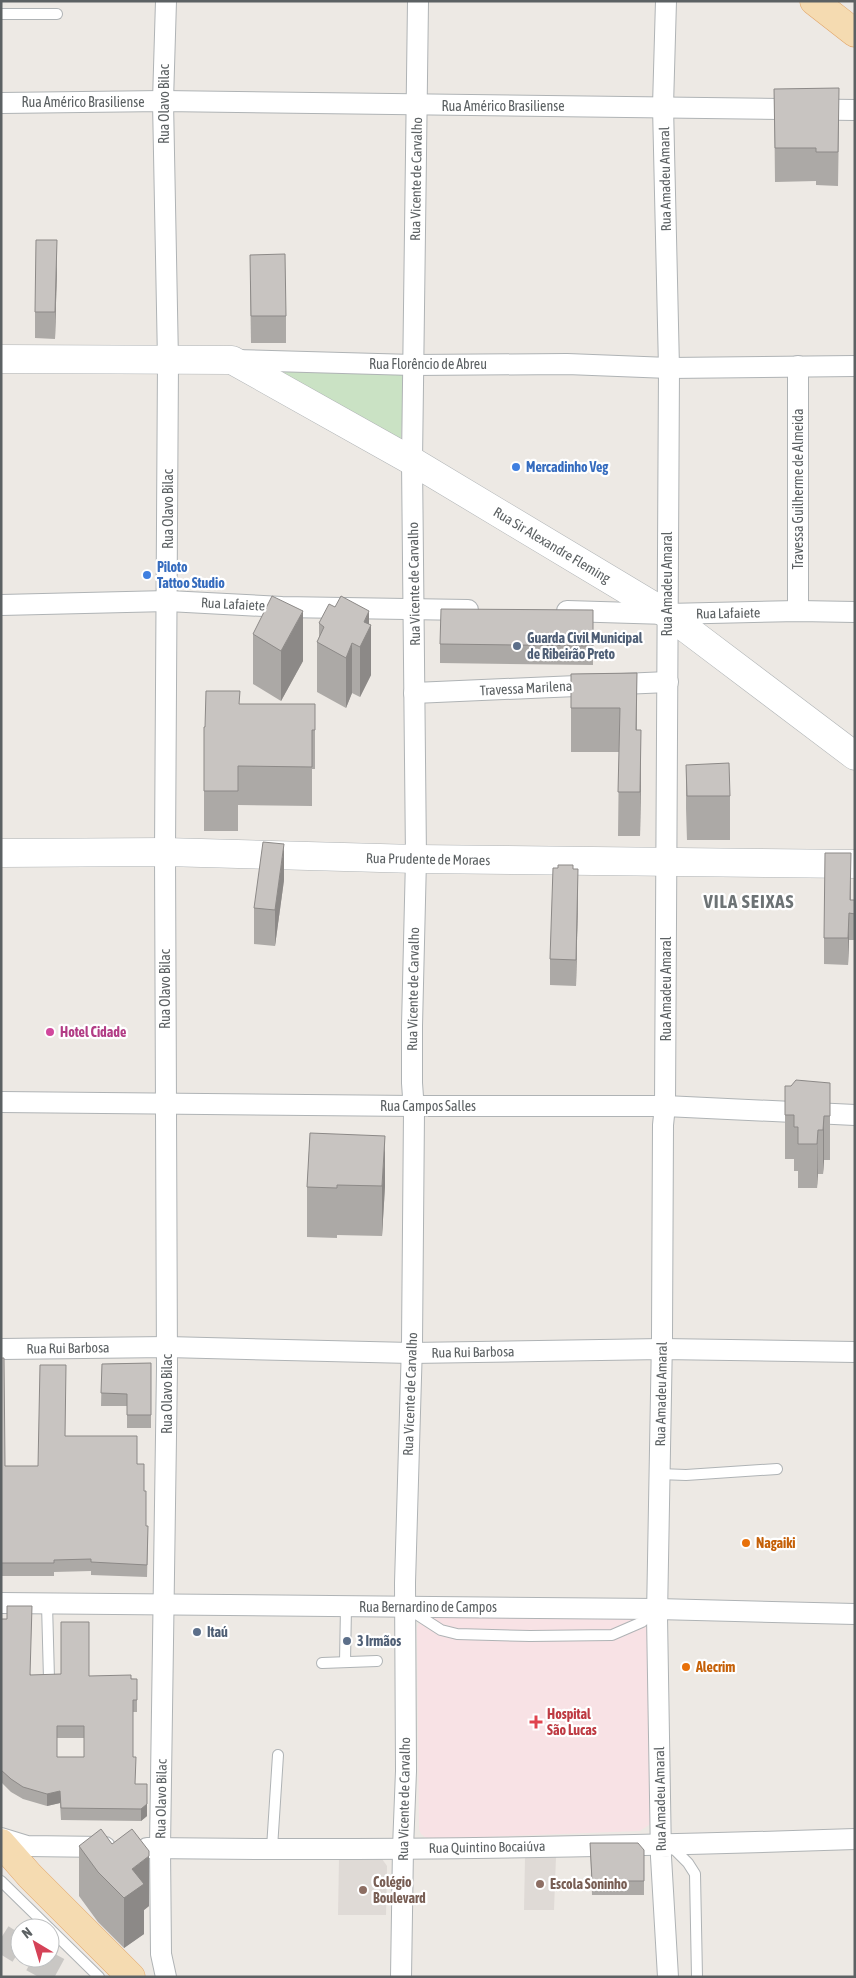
<svg xmlns="http://www.w3.org/2000/svg" width="856" height="1978" viewBox="0 0 856 1978" font-family="'Asap Condensed',sans-serif">
	<style>
		.education { fill: #dfdad6 }
		.medical { fill: #f8e2e5 }
		.green { fill: #cae2c4 }
		.lines { fill: none; stroke-linecap: round; stroke-linejoin: round }
		.primary-tunnel { stroke: #c9c7c4; stroke-width: 28; stroke-dasharray: 28 14; stroke-linecap: butt }
		.service-casing { stroke: #afb3b5; stroke-width: 12 }
		.minor-casing { stroke: #afb3b5; stroke-width: 22 }
		.secondary-casing { stroke: #afb3b5; stroke-width: 29 }
		.primary-casing { stroke: #e1a569; stroke-width: 29 }
		.service { stroke: #fff; stroke-width: 10 }
		.minor { stroke: #fff; stroke-width: 20 }
		.secondary { stroke: #fff; stroke-width: 28 }
		.primary { stroke: #f5dbb1; stroke-width: 28 }
		.wall { fill: #aca9a6; fill-rule: evenodd }
		.shaded-wall { fill: #8c8987 }
		.building { fill: #c8c4c1; stroke: #8c8987; fill-rule: evenodd }
		.shop-dot { fill: #3f7fe0; stroke: #fff; stroke-width: 2 }
		.service-dot { fill: #5c6f8a; stroke: #fff; stroke-width: 2 }
		.hotel-dot { fill: #d1479c; stroke: #fff; stroke-width: 2 }
		.food-dot { fill: #e8710a; stroke: #fff; stroke-width: 2 }
		.health-dot { fill: #e0444e; stroke: #fff; stroke-width: 2 }
		.education-dot { fill: #8d6e63; stroke: #fff; stroke-width: 2 }
		.labels { text-anchor: middle; stroke-width: 4.5; stroke-linejoin: round; paint-order: stroke }
		.street-label { font-size: 14px; fill: #5c6163; stroke: #fff }
		.shop-label { font-size: 14px; font-weight: bold; fill: #366cbe; stroke: #fff; text-anchor: start }
		.service-label { font-size: 14px; font-weight: bold; fill: #4e5e75; stroke: #fff; text-anchor: start }
		.hotel-label { font-size: 14px; font-weight: bold; fill: #b23c85; stroke: #fff; text-anchor: start }
		.food-label { font-size: 14px; font-weight: bold; fill: #c56008; stroke: #fff; text-anchor: start }
		.health-label { font-size: 14px; font-weight: bold; fill: #be3a42; stroke: #fff; text-anchor: start }
		.education-label { font-size: 14px; font-weight: bold; fill: #785e54; stroke: #fff; text-anchor: start }
		.district-label { font-size: 19px; font-weight: bold; letter-spacing: 1px; fill: #6d7375; stroke: #fff }
	</style>
	<rect width="100%" height="100%" fill="#ede9e4"/>
	<g class="education">
		<polygon points="556,1857 554,1910 524,1910 525,1858"/>
		<polygon points="339,1859 382,1859 387,1866 386,1915 338,1915"/>
	</g>
	<polygon class="medical" points="648,1615 652,1823 640,1831 431,1839 425,1837 421,1834 419,1829 417,1628 422,1616"/>
	<polygon class="green" points="285,364 404,373 401,442 284,374"/>
	<g class="lines">
		<g class="primary-tunnel">
			<polyline points="1,1938 20,1950"/>
			<polyline points="33,1958 68,1977"/>
		</g>
		<defs>
			<g id="service">
				<polyline points="1,14 57,14"/>
				<polyline points="659,1474 686,1475 777,1469"/>
				<polyline points="47,1604 49,1679"/>
				<polyline points="410,1610 441,1630 457,1634 530,1636 612,1635 642,1622 655,1611"/>
				<polyline points="345,1662 346,1607"/>
				<polyline points="322,1663 377,1661"/>
				<polyline points="670,1845 688,1863 695,1874 697,1977"/>
				<polyline points="272,1848 278,1755"/>
				<polyline points="1,1881 49,1928"/>
				<polyline points="50,1929 99,1977"/>
			</g>
			<g id="minor">
				<polyline points="166,1 163,101 168,361 165,852 167,1368 160,1848 161,1954 166,1977"/>
				<polyline points="666,1 663,106 669,368 665,1106 663,1125 662,1338 657,1616 661,1857 668,1977"/>
				<polyline points="1,103 163,101 855,110"/>
				<polyline points="234,360 413,365 567,364 669,368 855,366"/>
				<polyline points="1,605 168,601 282,607 468,610"/>
				<polyline points="567,611 667,614 798,611 855,612"/>
				<polyline points="798,611 798,366"/>
				<polyline points="414,693 668,682"/>
				<polyline points="1,1102 414,1106 665,1106 855,1115"/>
				<polyline points="1,1349 167,1347 411,1353 662,1349 855,1352"/>
				<polyline points="1,1603 657,1609 855,1614"/>
				<polyline points="1,1838 27,1846 105,1847"/>
				<path d="M147,1848C383,1851 619,1847 855,1839"/>
				<polyline points="401,1977 403,1848 406,1771 405,1583 412,1344 414,1111 412,1083 412,1026 416,859 412,461 418,1"/>
			</g>
			<g id="secondary">
				<polyline points="1,359 232,360 412,461 667,614 855,756"/>
				<polyline points="1,853 165,852 416,859 855,864"/>
			</g>
			<g id="primary">
				<polyline points="814,1 855,33"/>
				<polyline points="1,1843 30,1876 131,1977"/>
			</g>
		</defs>
		<use href="#service" class="service-casing"/>
		<use href="#minor" class="minor-casing"/>
		<use href="#secondary" class="secondary-casing"/>
		<use href="#primary" class="primary-casing"/>
		<use href="#service" class="service"/>
		<use href="#minor" class="minor"/>
		<use href="#secondary" class="secondary"/>
		<use href="#primary" class="primary"/>
	</g>
	<g class="wall">
		<polygon points="774,89 839,122 838,186 816,185 816,181 775,182"/>
		<polygon points="57,267 55,339 35,338 35,312"/>
		<polygon points="250,281 286,316 286,343 251,343"/>
		<polygon points="593,610 593,665 440,663 440,644"/>
		<polygon points="319,623 369,624 371,675 360,697 352,693 346,708 317,692 317,642 319,637"/>
		<polygon points="253,634 303,661 281,701 253,684"/>
		<polygon points="637,673 637,730 641,774 640,836 618,836 619,752 571,752 571,674"/>
		<polygon points="240,704 315,704 315,769 312,769 312,806 238,805 238,831 204,831 204,727 205,727"/>
		<polygon points="686,765 730,796 730,840 687,840 686,809"/>
		<polygon points="573,869 578,896 576,986 550,985 550,959"/>
		<polygon points="284,880 275,946 254,944 254,908"/>
		<polygon points="851,880 851,900 855,900 855,940 849,940 848,965 824,964 824,938"/>
		<polygon points="830,1083 830,1160 824,1160 823,1174 818,1174 817,1188 798,1188 798,1171 794,1171 794,1159 785,1159 785,1115 791,1086"/>
		<polygon points="310,1133 385,1186 382,1236 337,1235 337,1238 307,1237 307,1187"/>
		<polygon points="1,1358 5,1466 38,1466 65,1436 137,1464 144,1491 146,1526 148,1538 147,1577 91,1575 91,1571 54,1572 54,1576 1,1576"/>
		<polygon points="151,1363 151,1428 127,1428 127,1406 101,1406 102,1364"/>
		<path d="M1,1619L31,1675L89,1676L137,1679V1712H133V1757L135,1784H147V1816L141,1821L61,1820L60,1803L47,1806L23,1799L11,1792L1,1782ZM57,1738H84V1757H57Z"/>
		<polygon points="590,1843 644,1850 644,1895 592,1895"/>
		<polygon points="79,1846 149,1906 144,1910 144,1934 124,1948 98,1922 79,1896"/>
	</g>
	<g class="shaded-wall">
		<polygon points="57,240 57,267 55,339 55,312"/>
		<polygon points="303,611 303,661 281,701 281,651"/>
		<polygon points="369,611 369,627 371,625 371,675 360,697 360,647 364,622"/>
		<polygon points="352,643 352,693 346,708 346,658"/>
		<polygon points="641,730 641,774 640,836 640,792"/>
		<polygon points="284,844 284,880 275,946 275,910"/>
		<polygon points="851,853 851,880 850,913"/>
		<polygon points="578,869 578,896 576,986 576,960"/>
		<polygon points="849,913 849,940 848,965 848,938"/>
		<polygon points="824,1116 824,1160 823,1174 823,1130"/>
		<polygon points="818,1130 818,1174 817,1188"/>
		<polygon points="385,1136 385,1186 382,1236 382,1186"/>
		<polygon points="60,1791 60,1803 47,1806 47,1794"/>
		<polygon points="147,1804 147,1816 141,1821 141,1809"/>
		<polygon points="149,1856 149,1906 144,1910 144,1934 124,1948 124,1898 132,1869"/>
	</g>
	<g class="building">
		<polygon points="839,88 838,152 816,152 816,148 775,148 774,89"/>
		<polygon points="36,240 57,240 55,312 35,312"/>
		<polygon points="285,254 286,316 251,316 250,255"/>
		<polygon points="272,596 303,611 281,651 253,634"/>
		<polygon points="341,596 369,611 364,622 371,625 360,647 352,643 346,658 317,642 324,627 319,623 329,604 335,607"/>
		<polygon points="441,609 593,610 593,646 440,644"/>
		<polygon points="637,673 636,730 641,730 640,792 618,792 620,708 571,708 571,674"/>
		<polygon points="206,691 240,691 239,704 315,704 315,730 312,730 312,767 238,766 238,791 204,791 204,727 205,727"/>
		<polygon points="729,763 730,796 687,796 686,765"/>
		<polygon points="263,842 284,844 275,910 254,908"/>
		<polygon points="825,853 851,853 850,900 855,900 855,914 849,913 848,938 824,938"/>
		<polygon points="558,865 573,865 573,869 578,869 576,960 550,959 553,868 558,868"/>
		<polygon points="796,1080 830,1083 830,1116 824,1116 823,1130 818,1130 817,1144 798,1144 798,1127 794,1127 794,1115 785,1115 785,1086 791,1086"/>
		<polygon points="310,1133 385,1136 382,1186 337,1185 337,1188 307,1187"/>
		<polygon points="1,1358 4,1358 5,1466 38,1466 40,1365 66,1365 65,1436 137,1436 137,1464 144,1464 144,1491 146,1491 146,1526 148,1526 147,1565 91,1562 91,1559 54,1560 54,1563 1,1563"/>
		<polygon points="151,1363 151,1415 127,1415 127,1394 101,1393 102,1364"/>
		<path d="M7,1606H32L30,1675L61,1674V1622H89V1676L131,1675V1679H137V1700H133V1757H136L135,1784H147V1804L141,1809L61,1808L60,1791L47,1794L23,1787L11,1779L1,1770V1619H7ZM57,1726H84V1757H57Z"/>
		<polygon points="101,1829 112,1844 132,1829 149,1851 149,1856 132,1869 144,1884 124,1898 98,1872 79,1846"/>
		<polygon points="590,1843 638,1843 644,1850 644,1881 592,1881"/>
	</g>
	<g class="shop-dot">
		<circle cx="516" cy="467" r="5"/>
		<circle cx="147" cy="575" r="5"/>
	</g>
	<g class="service-dot">
		<circle cx="517" cy="646" r="5"/>
		<circle cx="197" cy="1632" r="5"/>
		<circle cx="347" cy="1641" r="5"/>
	</g>
	<circle class="hotel-dot" cx="50" cy="1032" r="5"/>
	<g class="food-dot">
		<circle cx="746" cy="1543" r="5"/>
		<circle cx="686" cy="1667" r="5"/>
	</g>
	<path class="health-dot" d="M533.5 1714.5h5v5h5v5h-5v5h-5v-5h-5v-5h5z"/>
	<g class="education-dot">
		<circle cx="540" cy="1884" r="5"/>
		<circle cx="363" cy="1890" r="5"/>
	</g>
	<g class="labels">
		<g class="street-label">
			<text x="83" y="107">Rua Américo Brasiliense</text>
			<text transform="translate(164 104) rotate(-90)" y="5">Rua Olavo Bilac</text>
			<text x="503" y="111">Rua Américo Brasiliense</text>
			<text transform="translate(416 179) rotate(-89)" y="5">Rua Vicente de Carvalho</text>
			<text transform="translate(665 179) rotate(-91)" y="5">Rua Amadeu Amaral</text>
			<text x="428" y="369">Rua Florêncio de Abreu</text>
			<text transform="translate(798 489) rotate(-90)" y="5">Travessa Guilherme de Almeida</text>
			<text transform="translate(168 509) rotate(-90)" y="5">Rua Olavo Bilac</text>
			<text transform="translate(552 545) rotate(31)" y="5">Rua Sir Alexandre Fleming</text>
			<text transform="translate(414 584) rotate(-91)" y="5">Rua Vicente de Carvalho</text>
			<text transform="translate(667 584) rotate(-90)" y="5">Rua Amadeu Amaral</text>
			<text transform="translate(233 604) rotate(3)" y="5">Rua Lafaiete</text>
			<text transform="translate(728 613) rotate(-1)" y="5">Rua Lafaiete</text>
			<text transform="translate(526 688) rotate(-3)" y="5">Travessa Marilena</text>
			<text transform="translate(428 859) rotate(1)" y="5">Rua Prudente de Moraes</text>
			<text transform="translate(165 989) rotate(-90)" y="5">Rua Olavo Bilac</text>
			<text transform="translate(413 989) rotate(-89)" y="5">Rua Vicente de Carvalho</text>
			<text transform="translate(666 989) rotate(-90)" y="5">Rua Amadeu Amaral</text>
			<text x="428" y="1111">Rua Campos Salles</text>
			<text transform="translate(68 1348) rotate(-1)" y="5">Rua Rui Barbosa</text>
			<text transform="translate(473 1352) rotate(-1)" y="5">Rua Rui Barbosa</text>
			<text transform="translate(167 1394) rotate(-90)" y="5">Rua Olavo Bilac</text>
			<text transform="translate(410 1394) rotate(-88)" y="5">Rua Vicente de Carvalho</text>
			<text transform="translate(661 1394) rotate(-89)" y="5">Rua Amadeu Amaral</text>
			<text x="428" y="1612">Rua Bernardino de Campos</text>
			<text transform="translate(161 1799) rotate(-89)" y="5">Rua Olavo Bilac</text>
			<text transform="translate(404 1799) rotate(-89)" y="5">Rua Vicente de Carvalho</text>
			<text transform="translate(660 1799) rotate(-91)" y="5">Rua Amadeu Amaral</text>
			<text transform="translate(487 1847) rotate(-1)" y="5">Rua Quintino Bocaiúva</text>
		</g>
		<g class="shop-label">
			<text x="526" y="472">Mercadinho Veg</text>
			<text x="157" y="572">Piloto<tspan x="157" dy="16">Tattoo Studio</tspan></text>
		</g>
		<g class="service-label">
			<text x="527" y="643">Guarda Civil Municipal<tspan x="527" dy="16">de Ribeirão Preto</tspan></text>
			<text x="207" y="1637">Itaú</text>
			<text x="357" y="1646">3 Irmãos</text>
		</g>
		<g class="hotel-label">
			<text x="60" y="1037">Hotel Cidade</text>
		</g>
		<g class="food-label">
			<text x="756" y="1548">Nagaiki</text>
			<text x="696" y="1672">Alecrim</text>
		</g>
		<g class="health-label">
			<text x="547" y="1719">Hospital<tspan x="547" dy="16">São Lucas</tspan></text>
		</g>
		<g class="education-label">
			<text x="373" y="1887">Colégio<tspan x="373" dy="16">Boulevard</tspan></text>
			<text x="550" y="1889">Escola Soninho</text>
		</g>
		<g class="district-label">
			<text x="749" y="908">VILA SEIXAS</text>
		</g>
	</g>
	<rect width="856" height="1978" fill="none" stroke="#5c6163" stroke-width="5"/>
	<g transform="translate(35 1943) rotate(322)"><circle r="24" fill="#ffffff" stroke="#bec0c1"/>
	<path d="M0-4L9 19L0 12L-9 19Z" fill="#d54257"/>
	<text y="-8" font-size="14" font-weight="bold" text-anchor="middle" fill="#5c6163">N</text>
	</g>
</svg>
